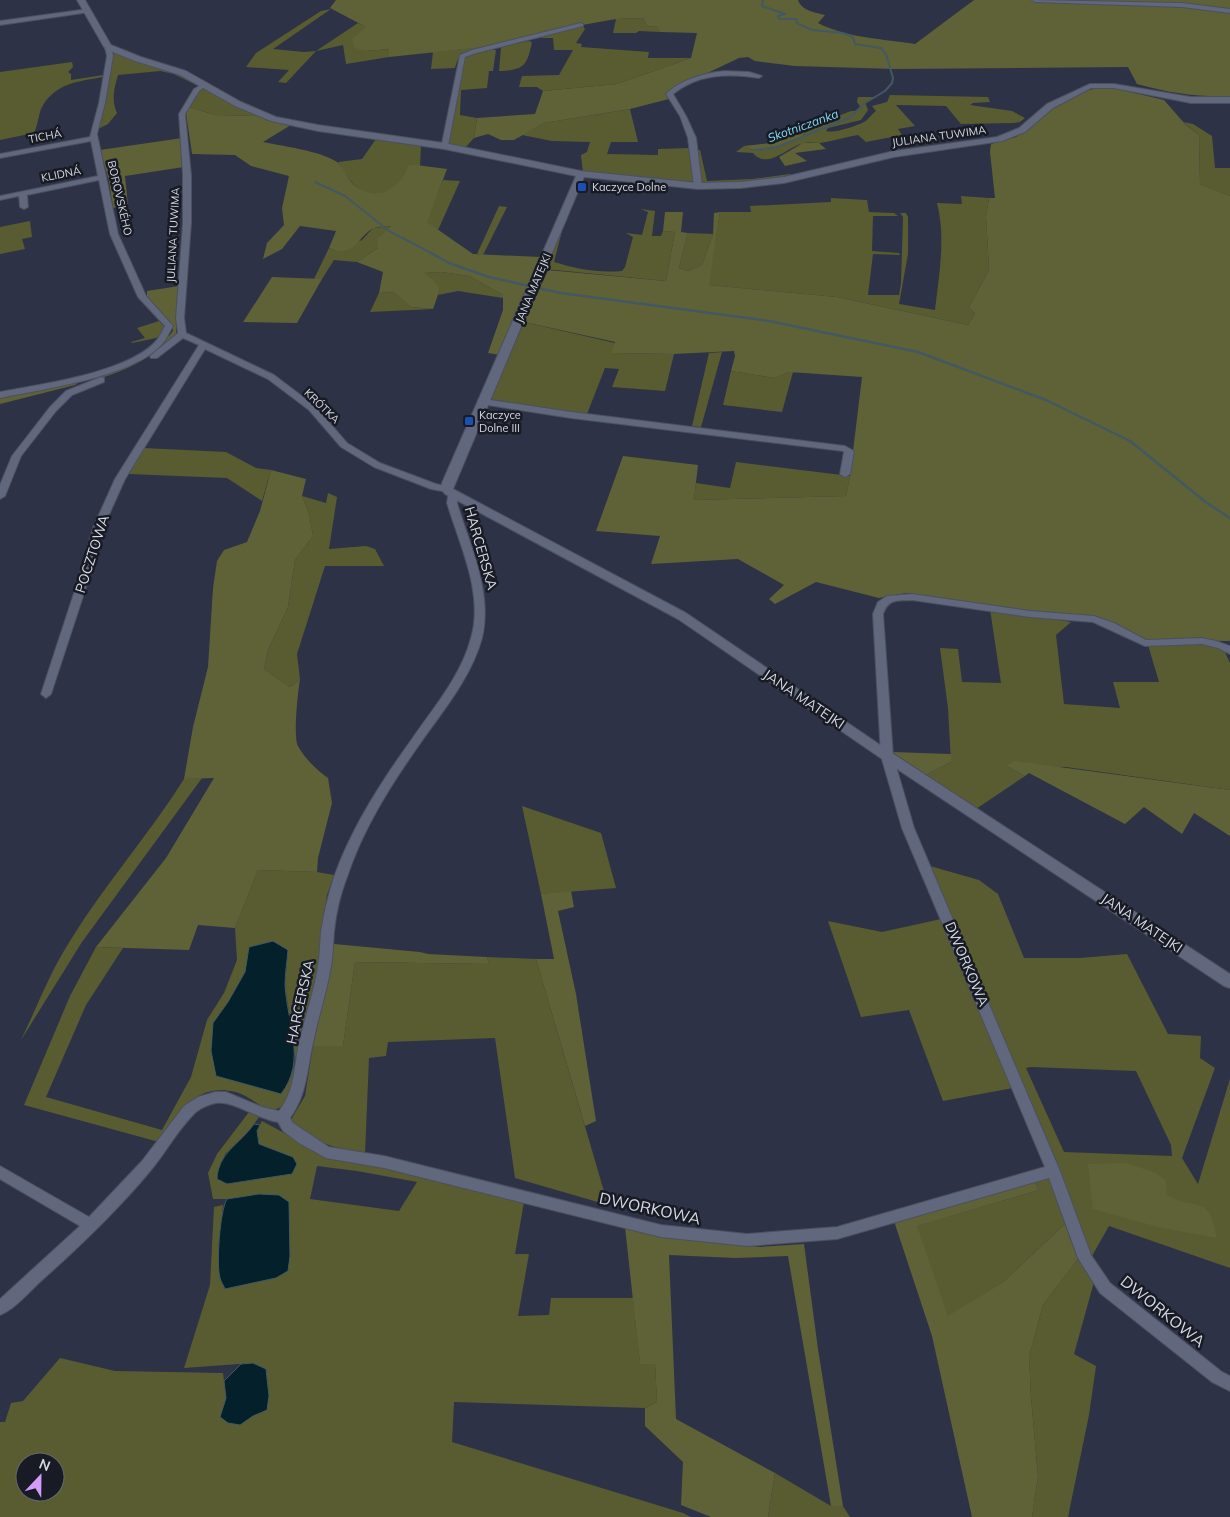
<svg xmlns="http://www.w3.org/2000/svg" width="1230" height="1517" viewBox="0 0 1230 1517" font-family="Mulish,sans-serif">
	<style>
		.green { fill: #595c31; fill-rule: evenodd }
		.forest { fill: #5f6236 }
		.water { fill: #04202a; stroke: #435862 }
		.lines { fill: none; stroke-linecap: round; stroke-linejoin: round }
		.stream-far1 { stroke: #435862; stroke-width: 2 }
		.stream { stroke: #435862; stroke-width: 2.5 }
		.minor-casing { stroke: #4b5060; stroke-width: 2 }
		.tertiary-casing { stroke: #4b5060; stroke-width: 2 }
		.secondary-casing { stroke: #4b5060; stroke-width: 2 }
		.minor { fill: #61677d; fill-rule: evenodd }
		.tertiary { fill: #61677d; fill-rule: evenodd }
		.secondary { fill: #61677d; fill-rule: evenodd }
		.transit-dot { fill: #1a4fb4; stroke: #181b23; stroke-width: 2 }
		.labels { text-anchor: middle; stroke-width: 5; stroke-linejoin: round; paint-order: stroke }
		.far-street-label { font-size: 11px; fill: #d6dae6; stroke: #181b23 }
		.far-poi-label { font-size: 11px; fill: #d6dae6; stroke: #181b23; text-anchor: start }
		.far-water-label { font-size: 12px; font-style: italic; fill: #86dbfc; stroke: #181b23 }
		.street-label { font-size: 14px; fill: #d6dae6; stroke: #181b23 }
		.near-street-label { font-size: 16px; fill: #d6dae6; stroke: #181b23 }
	</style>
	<rect width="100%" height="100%" fill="#2d3246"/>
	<g class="green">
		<polygon points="331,9 273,49 304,52 316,51 358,23 367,27 366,51 389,49 389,57 346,64 343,45 316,51 286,83 278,82 289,70 246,67 256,53 321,11"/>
		<polygon points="643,18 647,26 659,27 660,32 639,31 636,33 613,33 616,19"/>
		<polygon points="576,26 583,26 585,29 576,43 582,44 581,47 649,52 648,58 691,58 617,84 543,91 537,87 519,87 522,76 559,75 573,50 554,50 553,38 540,38"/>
		<path d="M528,41L532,42C527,66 524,70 499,71L501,47Z"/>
		<path d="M483,47C466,52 460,50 455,68L431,69L433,52Z"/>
		<polygon points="486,49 496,50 493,71 489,71 487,88 461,90 460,115 477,118 474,138 465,148 448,144 464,58"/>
		<path d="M114,51C141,60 176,67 198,86L174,74L160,71L118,75C114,89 111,100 117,113L108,124L98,129L104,109Z"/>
		<path d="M72,62L73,67L68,72L71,74V80L103,75L104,66L103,77C80,81 55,83 42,107C38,115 38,125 34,133L0,140V72Z"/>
		<polygon points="204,88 231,104 258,116 215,115 189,107 199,90"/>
		<path d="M890,95L988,97L990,102L973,103L970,105L1012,111L1025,118L1020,122L1014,123L961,124L946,106L896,105L915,126L898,129L902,135L866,142L858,135C846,137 833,141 820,143C815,143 810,142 805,143C789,145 768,171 753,153L736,152L744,146C762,157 785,144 802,137L804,134L799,131L851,111H856L861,108L857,102L858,97H876L865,102L868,110L861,120L828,128L826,131C833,134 861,125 867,120C870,117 873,113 876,111L872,106L887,102Z"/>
		<polygon points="630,109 638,142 611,142 607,154 658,155 658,149 691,148 696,182 583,173 581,155 587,152 590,142 552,141 522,135 544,123"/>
		<polygon points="1183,122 1193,124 1212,136 1215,168 1230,168 1230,196 1200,184 1199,135"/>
		<path d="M376,139L421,144L420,166L409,164C408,168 408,173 406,176C400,188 377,198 364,192C352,187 345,172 338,162L362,159Z"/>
		<polygon points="697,150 700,150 707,181 752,179 790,174 794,176 759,181 704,184 701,183"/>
		<polygon points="443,180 460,181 438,230 426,222"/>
		<path d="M961,196L989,198L986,216L989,270L969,307L975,314L968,325L837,297L708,285L720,212H751L750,206L831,202V198L867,200L869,212L894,213L898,216H873L872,251L899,253L900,255L873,254L868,295H899L901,283L903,217L900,213H906L908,217V254L899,304L935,310C939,274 946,238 937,203L962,204Z"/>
		<polygon points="499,206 507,207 483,255 477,254"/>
		<path d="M640,209L655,211L652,236H661L663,231L675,232L666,281L545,269L563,227L554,262C577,269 597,273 622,271L625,267L633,237L626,233L642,235L648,212Z"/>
		<polygon points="30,221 32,237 22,239 25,249 0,254 0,227"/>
		<polygon points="393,226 378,237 378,248 357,262 334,260 322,279 314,279 329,248 336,250 362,240 373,228"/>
		<polygon points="688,233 713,234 702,265 688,271 679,268"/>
		<polygon points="441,272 469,276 503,295 503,298 458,291 438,295 440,289 423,273"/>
		<polygon points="393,292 411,307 433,309 370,312 379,293"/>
		<polygon points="159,321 167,330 161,337 132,343 131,342 145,338 137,328"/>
		<polygon points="524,322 615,343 612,353 674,354 665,391 612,387 619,369 605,368 587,414 496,402 491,399"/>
		<polygon points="722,352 701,427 692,426 709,353"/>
		<polygon points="731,371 775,378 789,372 793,372 782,412 723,405"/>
		<polygon points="144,448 226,452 256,468 271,470 262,501 227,478 129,474"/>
		<polygon points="736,462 850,476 846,496 694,500 696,483 730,488"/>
		<polygon points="328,493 337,497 329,549 366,546 375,549 384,566 325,566 297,654 300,679 290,687 264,669 268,650 288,607 295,560 313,536 309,513 302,496 326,503"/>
		<polygon points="990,609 1071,622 1056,635 1064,704 1120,708 1113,682 1159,682 1148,645 1212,645 1223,648 1230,663 1230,790 1066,767 1006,766 1025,776 976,809 926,775 951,762 948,708 940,648 958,649 962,682 1001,683"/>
		<path d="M202,778L82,942L21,1040C37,1007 50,972 70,941C104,885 149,835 184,779Z"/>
		<polygon points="522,806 601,833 616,888 541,894"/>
		<path d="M930,866L979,880L998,894L1024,958H1080L1127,954L1168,1034L1201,1036L1200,1058L1215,1068L1182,1158L1198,1184L1230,1079V1268L1109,1226L1088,1263L1063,1178ZM1031,1067L1136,1071L1171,1145L1172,1156L1064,1152L1026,1068Z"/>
		<path d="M258,870L317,872L334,875L327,895L322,926L319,969L296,1063L294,1090L282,1107L270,1111C260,1106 247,1095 236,1092C193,1083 180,1113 159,1142L24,1105L70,996L96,947L123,948L86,1005L46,1097L162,1130L191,1077L207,1020L224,993L237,960L235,928ZM288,950L285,984L296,1063L281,1094L216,1076L213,1023L228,1002L245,972Z"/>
		<polygon points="941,919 1013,1088 943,1101 909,1010 861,1017 828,921 882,932"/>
		<path d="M487,957L536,959L608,1205L515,1178L495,1038L388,1042L386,1056L369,1058L365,1154C334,1148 315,1143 289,1123L305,1096L313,1046H343L355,962L489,964Z"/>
		<path d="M249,1112L259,1117L249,1131L225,1154L217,1179L227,1184L292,1174L293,1157L259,1144L257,1131L262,1121L319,1152L388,1167L524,1202L515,1254H529L518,1316L549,1315L551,1298H633L640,1363H655L657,1402L645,1408L454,1402L452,1442L683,1513L691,1517H0V1422H5L11,1403L23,1401L60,1358L115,1371L223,1373L226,1398L240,1425L253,1416L267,1410L253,1363L184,1368L210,1285L214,1207L223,1205L219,1247L259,1194L227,1199H213L208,1173L217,1154ZM317,1166L357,1171L417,1182L399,1211L310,1199ZM25,1462H55V1492H25Z"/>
		<polygon points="1049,1178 1065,1224 1003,1282 948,1317 916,1226 1039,1190 1034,1181"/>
		<polygon points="1078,1259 1094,1282 1074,1354 1096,1366 1089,1415 1068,1517 1032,1517 1038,1476 1031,1397 1029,1357 1043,1305"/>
		<polygon points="775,1473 831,1506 843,1506 850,1517 768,1517"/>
	</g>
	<g class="forest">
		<path d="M336,0H798C802,11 814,12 825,15L818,23C847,38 884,39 915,44L974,0H1230V96C1196,97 1169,93 1137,84L1128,67L895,69L795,66L755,61L748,57L739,58L676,88L666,93L669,99L630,109L544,123L514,140H501L488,134L474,138L477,118L535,114L543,91L617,84L691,58L697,33L660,32L658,27L647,26L643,18L616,19L554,30L528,39L494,46L389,57V49L366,51L355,48L352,39L366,27L330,8Z"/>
		<polygon points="1098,88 1114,88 1164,100 1185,124 1199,135 1200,184 1230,196 1230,641 1145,640 1094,616 1031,611 906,593 879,598 816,582 775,604 769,599 784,585 738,559 651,564 660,536 596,531 623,456 698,465 694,500 846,496 850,476 862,377 789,372 775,378 731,371 735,356 734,351 674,354 611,353 615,342 524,322 548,270 666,281 675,232 663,231 665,212 683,212 681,232 688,233 679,268 688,271 702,265 713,234 714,213 720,212 709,285 837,297 968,325 975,314 969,307 989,270 986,216 989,198 995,198 990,152 991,144 1016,137 1062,102 1084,91"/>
		<path d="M189,107L215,115L258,116L291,125L263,142C282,146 321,151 337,162C344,167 347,178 353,184C374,204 402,189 409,164L447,169L427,222L473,254L541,257L500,355L488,353L503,310V295L469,276L441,272L424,273L434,281L440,289L433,309L411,307L393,292L379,293L383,272L357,262L378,248V237L392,226C386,227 377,226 372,229C356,239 355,258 329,248L336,231L300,226L282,249L263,259L267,243L284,225L282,208L289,176L251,166L235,155L192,154L186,113Z"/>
		<path d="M799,131L804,134L802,137C784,144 763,157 744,146L771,143Z"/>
		<polygon points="182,138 184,167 125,176 128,205 113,208 109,181 100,150"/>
		<polygon points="803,143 819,143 826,149 795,153 807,161 785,166 779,157"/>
		<polygon points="272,277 322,279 297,323 243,322"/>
		<path d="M179,286L176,335C150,359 128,370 94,380L98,376C125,364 154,356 173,331L172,325L147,297V291Z"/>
		<polygon points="83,379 75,385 0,404 0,397"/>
		<path d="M271,470L306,479L302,496L309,513L313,536L295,560L288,607L268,650L264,669L290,687L300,679C298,692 293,737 298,746C305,759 317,770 328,778L332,803L318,858L317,872L258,870L235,928L198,925L189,950L96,947L166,858L214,778L184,779L193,727L208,667L213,588L217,561L224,550L247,542L260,511Z"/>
		<polygon points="892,752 951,754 951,762 926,775"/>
		<polygon points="1015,761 1230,790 1230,836 1194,813 1182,834 1144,807 1125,824 1029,773 1025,776 1006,766"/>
		<polygon points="571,891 574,907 558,911 576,994 596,1121 585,1126 536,959 554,959 541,894"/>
		<polygon points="334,944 420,952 428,954 487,957 489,964 355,962 343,1046 313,1046"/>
		<path d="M1126,1163L1156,1173L1166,1181L1167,1195C1196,1212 1209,1192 1217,1238L1158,1227L1093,1209L1088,1164Z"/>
		<polygon points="1034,1181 1039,1190 917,1226 948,1316 1003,1282 1065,1224 1078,1259 1043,1305 1029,1357 1031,1397 1038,1476 1032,1517 972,1517 932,1336 894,1221"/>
		<polygon points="625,1227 669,1237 760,1247 804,1244 818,1349 843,1506 831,1506 788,1256 735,1258 669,1255 676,1419 775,1473 768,1517 711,1517 681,1505 683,1462 645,1426 645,1408 657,1402 655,1364 640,1364"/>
	</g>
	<g class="water">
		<path d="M273,941L288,950C287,962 285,974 285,985C287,1023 307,1061 281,1094L216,1076L211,1051L213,1023L228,1002L245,972L249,947Z"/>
		<path d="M254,1124L260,1125L257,1131L259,1144L293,1157L297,1164L292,1174L227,1184L217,1179C218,1153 240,1144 254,1124Z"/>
		<path d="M259,1194L279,1195L289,1202L290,1256L288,1271L276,1278L225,1289C224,1286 221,1282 220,1278C216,1264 220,1210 227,1199Z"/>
		<polygon points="253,1363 266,1369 269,1396 267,1410 253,1416 240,1425 228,1423 220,1417 226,1398 224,1381 241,1364"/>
	</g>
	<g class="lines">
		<g class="stream-far1">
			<polyline points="754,150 777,147 849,118 865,103 885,91 892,83 893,78 886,54 881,48 855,44 853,37 843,33 812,30 797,23 796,19 779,19 778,16 785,14 762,6 763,0"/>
			<polyline points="315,182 345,196 389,231 433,254"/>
		</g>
		<polyline class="stream" points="431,253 449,263 489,277 561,293 769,321 918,352 1046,400 1130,441 1207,503 1230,518"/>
		<defs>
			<g id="minor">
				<polygon points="1032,0 1182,3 1230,9 1230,13 1182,7 1035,2"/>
				<polygon points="88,9 90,10 90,12 0,25 0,21"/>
				<polygon points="581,23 583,24 583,26 476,53 465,57 448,146 441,148 460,55 472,50"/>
				<path d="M108,45L111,47L113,56L105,103L97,134L118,234L146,296L173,326C170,331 167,338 163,343C135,377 43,389 0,398V392C41,384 129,373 157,340C160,336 162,331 165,326L138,297L110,234L99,180L27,195L28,207L24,209L20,207L19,196L0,200V196L98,176L91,141L0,158V154L90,137L99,103L107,56L105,47Z"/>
				<path d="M724,71L749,72L762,76L759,78C728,73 698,74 673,94L686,116L696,138L702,186L698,188L694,186L688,138L680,116L666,94C680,80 704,73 724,71Z"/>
				<polygon points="204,83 207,85 199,91 185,114 191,175 191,223 184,318 186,333 274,375 315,406 347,443 380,463 436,484 450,487 452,489 447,492 431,489 374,467 341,447 309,410 268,379 205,349 125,479 103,528 88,581 51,694 46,698 41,694 78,581 93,528 115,479 199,345 183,338 157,358 151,358 150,356 178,333 176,318 183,223 183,175 179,114 194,89"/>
				<polygon points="101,377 104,378 104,382 72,395 56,411 21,456 5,496 0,499 0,485 12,456 50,407 66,391"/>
				<polygon points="484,399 571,412 845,446 854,451 850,474 845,477 840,474 844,452 843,451 571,418 481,404 480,402"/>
				<path d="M453,493L458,496L457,503C470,546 493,593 482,638C471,678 442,712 419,745C390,786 363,829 347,877C340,895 336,913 334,932C333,943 333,955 331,966C327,992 318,1017 313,1043C307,1069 307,1095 290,1118L293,1123L329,1147L384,1156L661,1225L747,1234L837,1227L1045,1167L902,828L881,756L873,614L878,602L887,596L912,594L1030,611L1094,616L1114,623L1146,640L1202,638L1216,641L1230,646V654L1218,648L1202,644L1145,646L1093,622L1030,617L912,600C897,601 889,598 883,614L893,756L914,828L1060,1171L1091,1255L1110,1283L1222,1372L1230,1376V1391L1212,1382L1100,1293L1078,1258L1049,1178L837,1239L747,1246L661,1237L384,1168L326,1158L299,1143L283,1131L278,1122C257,1119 235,1101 216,1103C209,1104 198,1109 193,1115C177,1131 166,1152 151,1170C118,1210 80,1246 41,1281C29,1292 15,1309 0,1315V1299L80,1226L0,1179V1166L89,1217L142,1161L184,1106L198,1097L215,1092H226L262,1107L279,1111C295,1091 294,1067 299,1043C305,1017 314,992 318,966C320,955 320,943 321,932C324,913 328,895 334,877C352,827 381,782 412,739C434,707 461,676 471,638C484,594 460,546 447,503L448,496Z"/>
			</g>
			<polygon id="tertiary" points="105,45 111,45 141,57 186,71 241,102 276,117 318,125 444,143 581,171 698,183 741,182 784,177 894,151 997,137 1019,128 1047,104 1090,84 1114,84 1191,97 1230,97 1230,103 1191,103 1114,88 1091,88 1053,108 1025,132 1002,141 894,157 784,183 741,188 698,189 584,177 453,489 686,613 892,753 1230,974 1230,988 1224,986 882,759 678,619 445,494 441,489 442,483 576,176 444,149 318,131 271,121 235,106 180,75 135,61 105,49"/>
			<polygon id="secondary" points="77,0 85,0 112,47 111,49 104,47"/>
		</defs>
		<use href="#minor" class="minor-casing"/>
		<use href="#tertiary" class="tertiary-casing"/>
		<use href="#secondary" class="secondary-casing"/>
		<use href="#minor" class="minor"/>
		<use href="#tertiary" class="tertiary"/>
		<use href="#secondary" class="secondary"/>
	</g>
	<g class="transit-dot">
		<rect x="577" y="182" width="10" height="10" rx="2.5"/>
		<rect x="464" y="416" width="10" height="10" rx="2.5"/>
	</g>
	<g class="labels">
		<g class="far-street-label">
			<text transform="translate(45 136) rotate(-11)" y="4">TICHÁ</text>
			<text transform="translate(939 136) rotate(-8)" y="4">JULIANA TUWIMA</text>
			<text transform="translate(61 174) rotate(-11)" y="4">KLIDNÁ</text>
			<text transform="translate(120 198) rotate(77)" y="4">BOROVSKÉHO</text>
			<text transform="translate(173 235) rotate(-87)" y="4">JULIANA TUWIMA</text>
			<text transform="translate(533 288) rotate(-67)" y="4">JANA MATEJKI</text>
			<text transform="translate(322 406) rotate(44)" y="4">KRÓTKA</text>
		</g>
		<g class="far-poi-label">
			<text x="592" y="191">Kaczyce Dolne</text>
			<text x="479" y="419">Kaczyce<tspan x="479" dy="13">Dolne III</tspan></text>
		</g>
		<g class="far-water-label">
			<text transform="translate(803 126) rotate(-20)" y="4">Skotniczanka</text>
		</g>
		<g class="street-label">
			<text transform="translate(481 548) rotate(74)" y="5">HARCERSKA</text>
			<text transform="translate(92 554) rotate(-72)" y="5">POCZTOWA</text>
			<text transform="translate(804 699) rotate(34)" y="5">JANA MATEJKI</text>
			<text transform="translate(1142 923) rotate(34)" y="5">JANA MATEJKI</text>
			<text transform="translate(967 964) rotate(67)" y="5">DWORKOWA</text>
			<text transform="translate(300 1002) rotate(-78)" y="5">HARCERSKA</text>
		</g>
		<g class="near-street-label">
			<text transform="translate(650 1208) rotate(12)" y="6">DWORKOWA</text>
			<text transform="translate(1163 1311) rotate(39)" y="6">DWORKOWA</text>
		</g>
	</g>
	<g transform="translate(40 1477) rotate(22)"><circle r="24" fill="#181b23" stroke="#646771"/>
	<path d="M0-4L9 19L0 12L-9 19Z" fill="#d39cfc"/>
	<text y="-8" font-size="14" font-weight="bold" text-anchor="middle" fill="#d6dae6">N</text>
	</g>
</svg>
